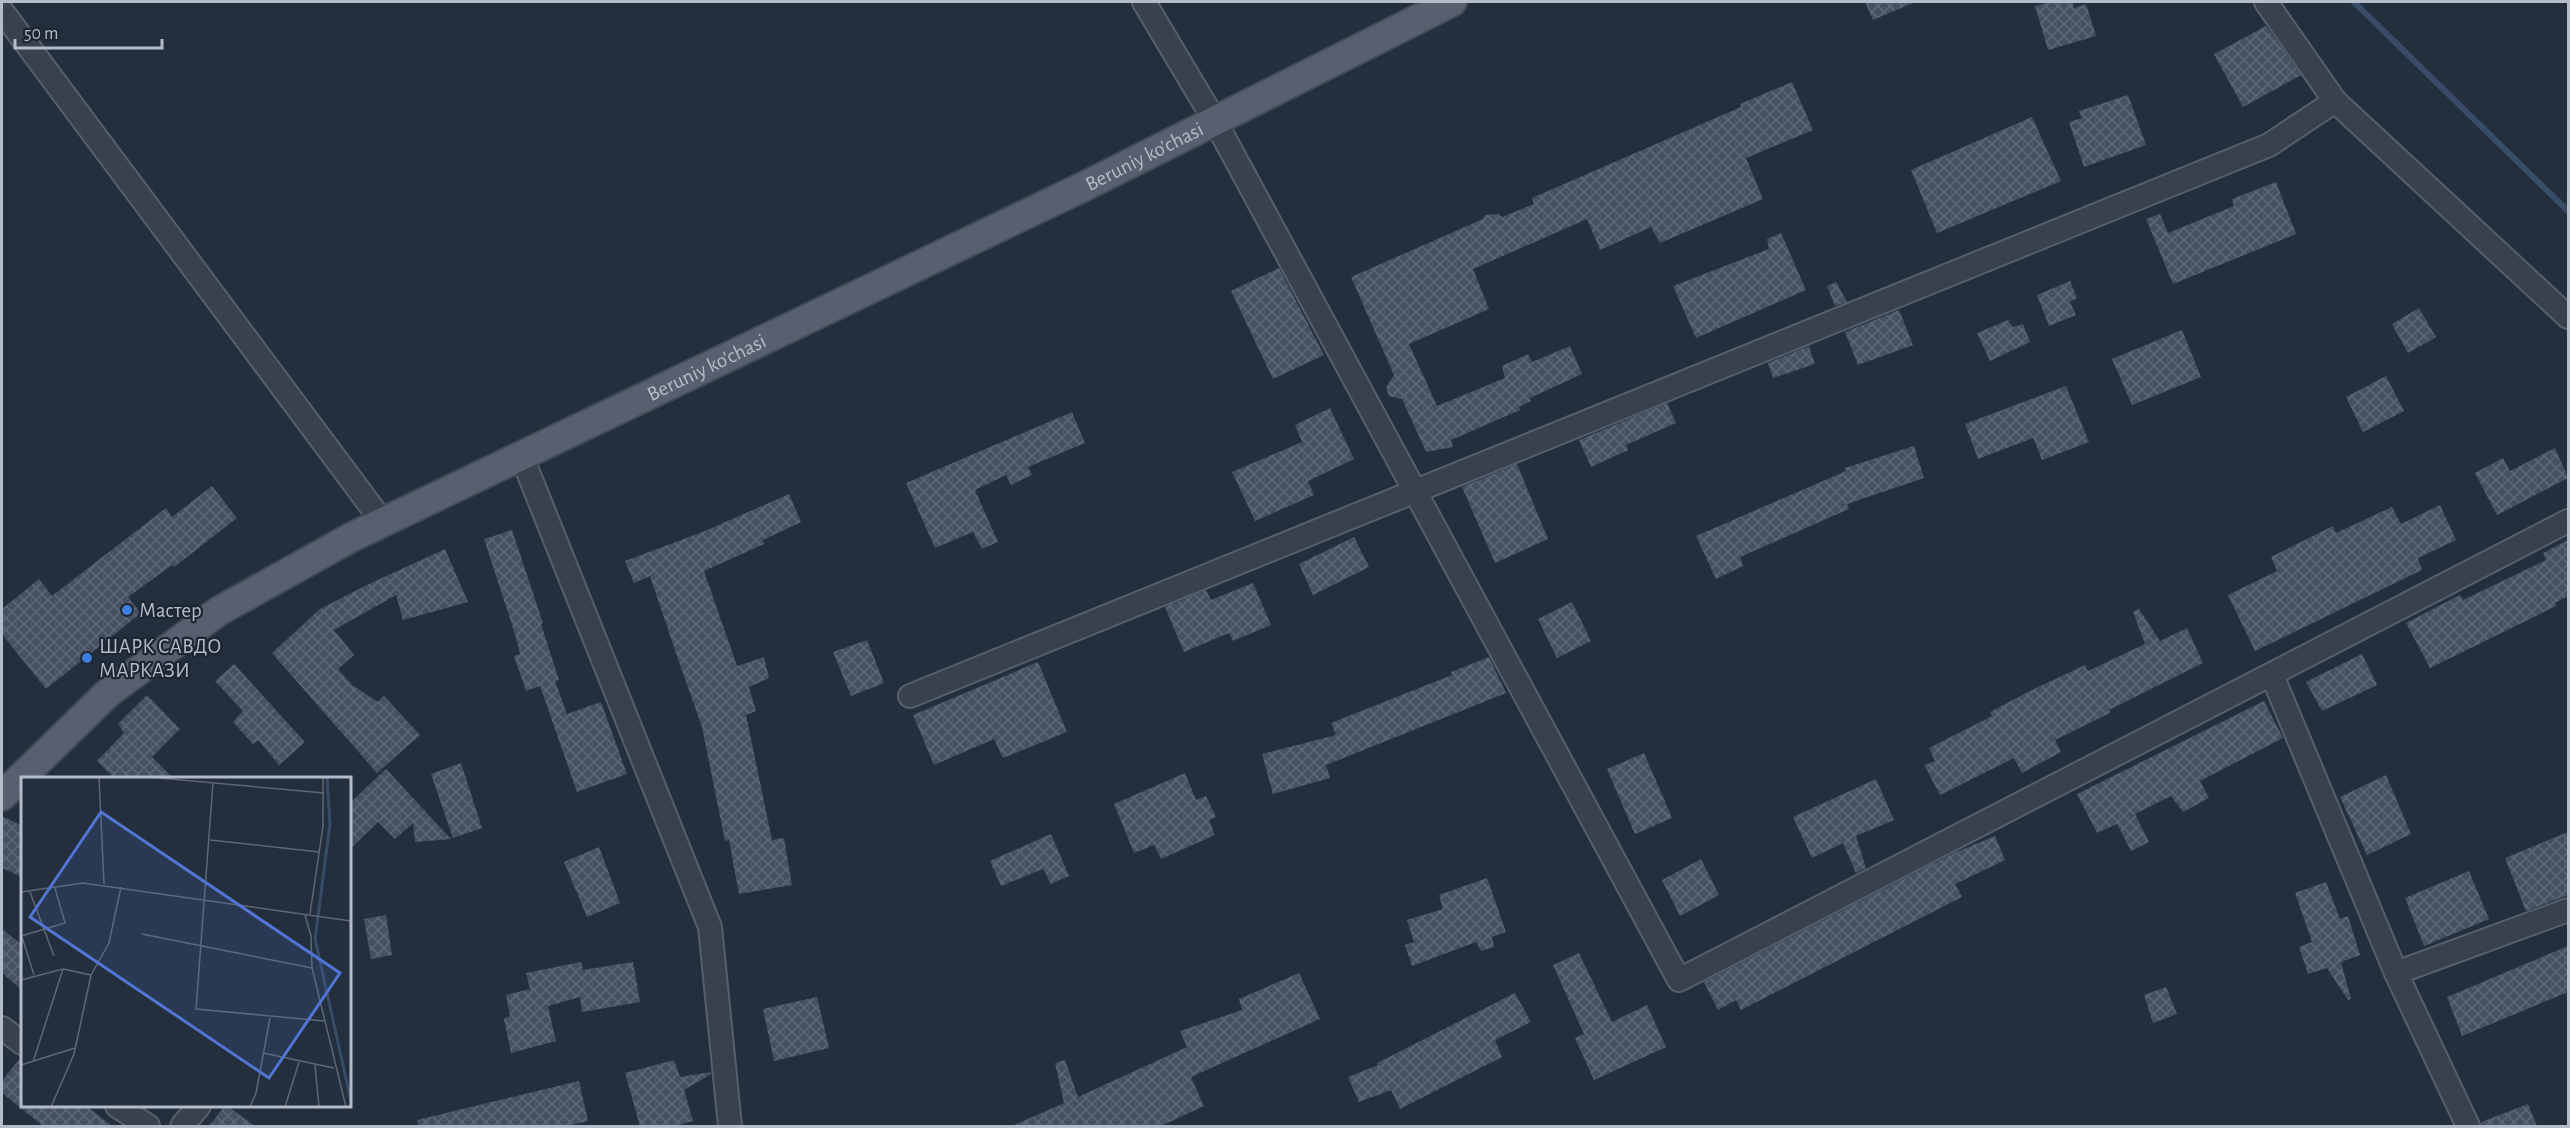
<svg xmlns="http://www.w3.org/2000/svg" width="2570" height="1128" viewBox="0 0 2570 1128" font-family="'Alegreya Sans',sans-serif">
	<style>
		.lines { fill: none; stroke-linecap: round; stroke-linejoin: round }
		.stream { stroke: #394c67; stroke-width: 6 }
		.building { fill: url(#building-cross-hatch) }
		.minor-casing { stroke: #565f6c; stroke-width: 26 }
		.major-casing { stroke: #414a57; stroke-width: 32 }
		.minor { stroke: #38414e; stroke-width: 22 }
		.major { stroke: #56606e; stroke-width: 28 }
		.shop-dot { fill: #3f7fe0; stroke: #1d2633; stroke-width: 2 }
		.labels { text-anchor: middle; stroke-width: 4.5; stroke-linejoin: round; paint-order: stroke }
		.street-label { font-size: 21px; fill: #b4bcc9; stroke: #1d2633 }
		.poi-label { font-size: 21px; fill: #b4bcc9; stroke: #1d2633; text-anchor: start }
		.inset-river { fill: none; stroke: #394c67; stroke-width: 3 }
		.inset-road { fill: none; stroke: #5e6776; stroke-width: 1.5 }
		.view { fill: #5274d3; fill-opacity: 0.15; stroke: #5274d3; stroke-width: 3 }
		.inset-edge { fill: none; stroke: #b4bcc9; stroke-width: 3 }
	</style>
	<defs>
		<pattern id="building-cross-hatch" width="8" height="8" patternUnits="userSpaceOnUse" patternTransform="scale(1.5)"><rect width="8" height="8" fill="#455162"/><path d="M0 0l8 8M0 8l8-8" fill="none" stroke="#5d6877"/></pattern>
	</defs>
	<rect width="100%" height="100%" fill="#242f3e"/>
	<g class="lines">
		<polyline class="stream" points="2354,2 2568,211"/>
	</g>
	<g class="building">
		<polygon points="1865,2 1915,2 1873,20"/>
		<polygon points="2052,2 2073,2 2074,8 2086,4 2096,36 2048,50 2035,6"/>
		<polygon points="2266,26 2301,75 2243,107 2214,54"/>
		<polygon points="1792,82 1813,130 1746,158 1763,199 1660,243 1651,227 1600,250 1587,219 1473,269 1489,309 1409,344 1437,406 1505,378 1502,366 1528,354 1532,362 1570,346 1582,374 1530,398 1531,401 1519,407 1520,410 1451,440 1453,447 1426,452 1402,399 1389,396 1386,387 1394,375 1351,277 1483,219 1485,215 1498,214 1502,217 1534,204 1532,198 1741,107 1740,104"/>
		<polygon points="2128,95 2146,145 2084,167 2069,122 2082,118 2079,111"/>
		<polygon points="2032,117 2061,181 1937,233 1911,170"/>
		<polygon points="2276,182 2296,234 2173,284 2146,219 2160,214 2168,233 2234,206 2232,199"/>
		<polygon points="1781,233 1806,290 1696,338 1673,286 1769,249 1767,239"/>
		<polygon points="1279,268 1324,355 1273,379 1231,291"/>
		<polygon points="2070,281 2077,298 2070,302 2076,315 2049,326 2037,295"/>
		<polygon points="1836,282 1847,302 1835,306 1827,286"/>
		<polygon points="2419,308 2436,337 2408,353 2392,324"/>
		<polygon points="1899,310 1913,345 1858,365 1845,332"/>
		<polygon points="2008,320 2013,327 2023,324 2030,342 1990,361 1977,333"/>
		<polygon points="2182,330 2201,377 2132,405 2112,359"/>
		<polygon points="1809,346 1815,364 1773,378 1768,363"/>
		<polygon points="2386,376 2404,411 2363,432 2346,397"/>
		<polygon points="2066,386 2089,442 2042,460 2033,438 1978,459 1965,424"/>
		<polygon points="1667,403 1676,423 1626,445 1628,450 1591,467 1579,440"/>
		<polygon points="1330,408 1354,459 1308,481 1314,495 1255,521 1232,472 1302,442 1295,425"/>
		<polygon points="1072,412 1085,443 1028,467 1032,475 1011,485 1006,475 975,490 998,542 982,549 973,532 935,548 906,483"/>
		<polygon points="1914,446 1924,478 1847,504 1849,509 1740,557 1743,566 1716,579 1696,536 1846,471 1845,468"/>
		<polygon points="2555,448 2568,478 2497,515 2475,473 2503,458 2510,471"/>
		<polygon points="1517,464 1548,539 1495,563 1462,487"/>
		<polygon points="212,486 237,518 174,567 172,565 128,597 141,613 46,689 2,634 2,609 39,579 52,596 166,508 172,517"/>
		<polygon points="789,494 801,522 763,540 764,544 704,571 737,666 764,657 769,678 749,687 756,711 746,715 772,840 784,838 792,885 739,894 729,840 725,841 702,727 678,659 650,576 634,583 625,561 705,531"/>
		<polygon points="2440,505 2456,540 2418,558 2422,570 2255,651 2228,595 2277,571 2271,557 2333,526 2336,533 2392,507 2401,524"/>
		<polygon points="512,530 543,623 541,624 559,680 555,681 567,714 601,702 627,774 577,792 540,686 526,691 514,656 520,654 515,634 484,539"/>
		<polygon points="1354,537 1369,567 1313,595 1299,564"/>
		<polygon points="2568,540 2568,596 2555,603 2556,606 2430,668 2406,623 2460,595 2463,600 2546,560 2543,553"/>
		<polygon points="445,549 468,602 403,620 396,595 334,630 354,655 338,669 352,685 378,702 384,696 420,735 377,773 272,653 320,609 369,584"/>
		<polygon points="1253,583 1271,625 1233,641 1229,633 1184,652 1165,607 1206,590 1211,600"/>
		<polygon points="1572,602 1591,641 1557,658 1538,619"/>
		<polygon points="2139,609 2160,641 2187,628 2203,663 2109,710 2110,713 2055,740 2061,752 2022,773 2014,758 1940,795 1924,765 1935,761 1929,748 1992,716 1990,712 2030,691 2085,665 2088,671 2145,644 2133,612"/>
		<polygon points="867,640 884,683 851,696 833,652"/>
		<polygon points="2362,654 2377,685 2322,711 2306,682"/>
		<polygon points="1489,657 1506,693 1326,765 1330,778 1273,794 1262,754 1336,735 1331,723 1452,675 1451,672"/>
		<polygon points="1038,662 1067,732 1003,758 994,739 934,765 913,715"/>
		<polygon points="234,664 305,742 279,765 258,740 253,744 233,722 243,711 215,681"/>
		<polygon points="147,695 180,729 152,757 173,778 114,778 97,761 124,733 118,724"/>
		<polygon points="2264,701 2283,738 2200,781 2209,798 2183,812 2171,796 2135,814 2149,842 2131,851 2117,824 2097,833 2077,794"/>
		<polygon points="1644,753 1672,818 1635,834 1607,769"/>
		<polygon points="461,763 482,828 453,838 431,774"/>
		<polygon points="386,769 451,839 415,842 413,823 395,839 378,822 350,849 350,803"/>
		<polygon points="1185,773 1196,800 1206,796 1216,817 1209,820 1215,835 1161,859 1154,845 1134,853 1114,804"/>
		<polygon points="2386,775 2411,834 2367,855 2340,797"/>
		<polygon points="1876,779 1894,820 1856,836 1866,868 1856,873 1843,843 1812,858 1793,817"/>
		<polygon points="2,816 22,826 22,877 2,868"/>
		<polygon points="2568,832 2568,895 2526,911 2505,858"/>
		<polygon points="1051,834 1069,876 1051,884 1043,869 1001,886 990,861"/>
		<polygon points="1995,836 2005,860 1955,884 1962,897 1741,1010 1736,1000 1718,1010 1704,982 1954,853"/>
		<polygon points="599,847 620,903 587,917 564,862"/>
		<polygon points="1701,859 1719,895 1680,916 1662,880"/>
		<polygon points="2469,871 2489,919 2424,946 2405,898"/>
		<polygon points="1487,878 1506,932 1492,937 1494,947 1481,951 1476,942 1412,966 1405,945 1414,942 1407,920 1443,909 1439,895"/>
		<polygon points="2326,882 2340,919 2348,916 2360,955 2341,962 2351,999 2348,1000 2327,968 2308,974 2299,947 2312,942 2295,893"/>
		<polygon points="386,915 392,955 371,959 364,919"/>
		<polygon points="2,929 22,945 22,990 2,973"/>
		<polygon points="2568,946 2568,992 2462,1036 2447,997"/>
		<polygon points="1579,953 1612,1022 1647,1005 1666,1047 1594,1080 1575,1038 1584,1034 1553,965"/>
		<polygon points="581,962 583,970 633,962 640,1002 582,1012 580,997 548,1006 556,1041 511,1053 504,1019 510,1016 506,995 530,989 526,973"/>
		<polygon points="1299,973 1320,1019 1191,1077 1204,1106 1161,1126 1012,1126 1064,1103 1055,1063 1065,1060 1078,1097 1187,1047 1180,1031 1242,1010 1239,999"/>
		<polygon points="2166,987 2177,1014 2153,1023 2144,995"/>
		<polygon points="1515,993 1531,1022 1495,1040 1502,1057 1400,1109 1391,1090 1359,1102 1348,1077 1378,1065 1377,1063"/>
		<polygon points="817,997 829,1048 774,1061 763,1009"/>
		<polygon points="22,1056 22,1106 86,1106 112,1126 43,1126 2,1093 2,1081"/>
		<polygon points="674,1060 680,1077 711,1072 711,1074 684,1090 693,1121 675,1126 640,1126 625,1073"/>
		<polygon points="579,1081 588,1121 566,1126 418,1126 417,1120"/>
		<polygon points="2528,1104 2537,1126 2481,1126 2481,1122"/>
		<polygon points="225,1106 227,1106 255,1126 209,1126"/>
	</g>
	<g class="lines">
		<defs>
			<g id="minor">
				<polyline points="1144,2 1215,121 1679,980 2568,521"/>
				<polyline points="2266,2 2335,101 2568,317"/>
				<polyline points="2,11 382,521"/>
				<polyline points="522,457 710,927 730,1126"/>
				<polyline points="2272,675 2396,973 2468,1126"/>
				<polyline points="910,696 2269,145 2335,101"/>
				<polyline points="2396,973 2568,910"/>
				<polyline points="2,1028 22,1043"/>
				<polyline points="117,1106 148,1126"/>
				<polyline points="182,1126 199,1106"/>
			</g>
			<g id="major">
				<path id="s1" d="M2,796L108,693L219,611L352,537L1087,185L1452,2"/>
			</g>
		</defs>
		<use href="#minor" class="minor-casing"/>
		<use href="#major" class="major-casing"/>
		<use href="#minor" class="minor"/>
		<use href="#major" class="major"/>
	</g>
	<g class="shop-dot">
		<circle cx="127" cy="610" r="6"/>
		<circle cx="87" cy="658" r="6"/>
	</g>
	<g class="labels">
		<g class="street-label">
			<text dy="7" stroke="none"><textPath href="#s1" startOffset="1317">Beruniy ko'chasi</textPath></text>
			<text dy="7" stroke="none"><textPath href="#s1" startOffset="831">Beruniy ko'chasi</textPath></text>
		</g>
		<g class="poi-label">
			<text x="139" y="617">Мастер</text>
			<text x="99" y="653">ШАРК САВДО<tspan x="99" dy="24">МАРКАЗИ</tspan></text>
		</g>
	</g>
	<g transform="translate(21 777)">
		<rect width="330" height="330" fill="#242f3e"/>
		<path class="inset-river" d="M306,0L309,47L294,162L330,324"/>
		<path class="inset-road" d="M78,0L83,107M127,0L303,16M192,6L175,232L303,244M189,63L298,75M0,115L62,106L330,144M9,115L33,179M289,137L302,49V0M284,138L290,159L291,191L325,330M0,157L13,198M121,157L291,191M0,159L44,146L34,111M0,203L42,192L70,198M242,276L313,291M12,285L42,192M0,288L54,271M294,288L298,330M30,330L53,277L70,198L88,166L100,110M229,330L235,316L249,241M264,330L278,285"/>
		<path class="view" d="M80,35L319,196L248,301L9,140Z"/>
		<rect width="330" height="330" class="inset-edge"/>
	</g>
	<rect width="2570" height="1128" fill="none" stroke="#b4bcc9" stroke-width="6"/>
	<path d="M15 39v9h147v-9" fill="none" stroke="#b4bcc9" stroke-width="3"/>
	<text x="24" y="39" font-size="18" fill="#b4bcc9" stroke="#1d2633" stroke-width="4.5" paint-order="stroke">50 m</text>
</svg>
